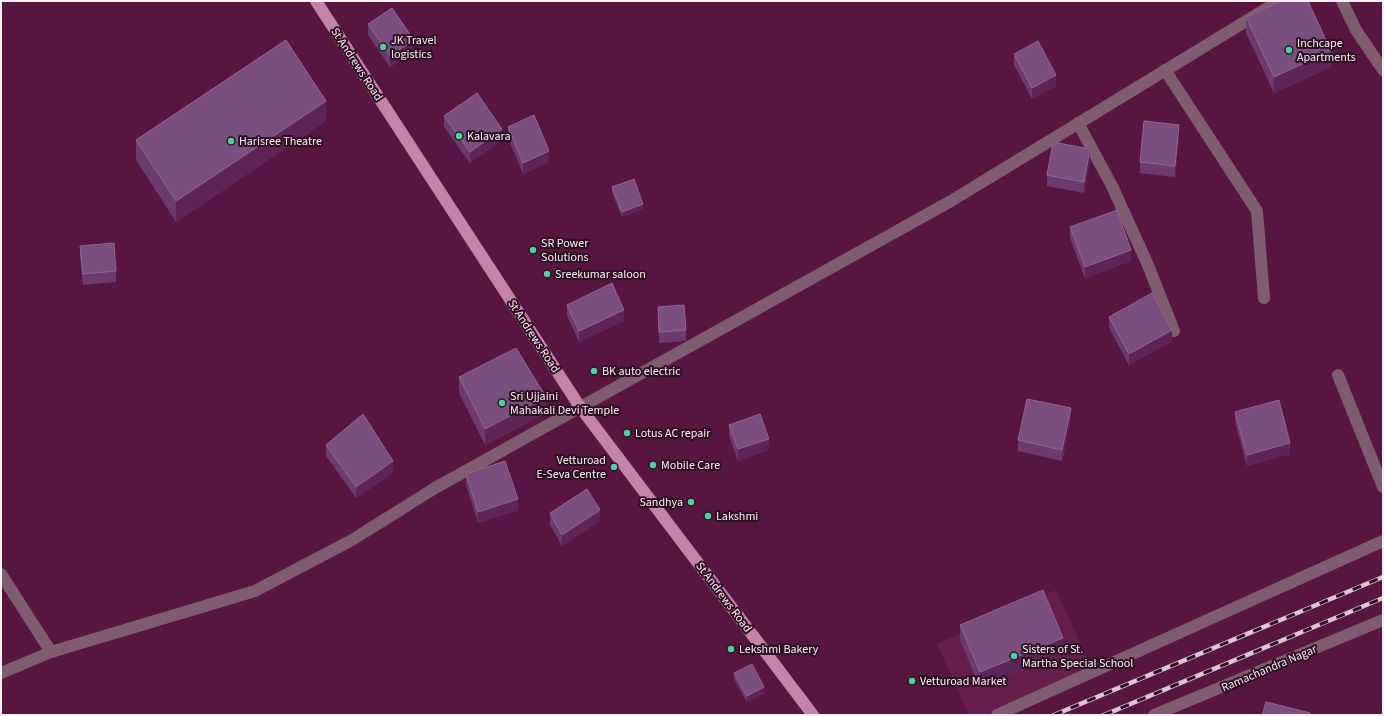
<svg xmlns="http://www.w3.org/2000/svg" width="1384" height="716" viewBox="0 0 1384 716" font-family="'Source Sans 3',sans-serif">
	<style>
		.built { fill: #651d4d }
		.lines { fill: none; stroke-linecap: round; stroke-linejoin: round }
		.minor { stroke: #7d5d6f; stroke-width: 12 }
		.major { stroke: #c484aa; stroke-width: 12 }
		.rail-casing { stroke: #dbc7d4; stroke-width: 4.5 }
		.rail { stroke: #2c1022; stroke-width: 3; stroke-dasharray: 9; stroke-linecap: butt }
		.wall { fill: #6b3b6f }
		.shaded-wall { fill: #5c2457 }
		.building { fill: #7a4e7e; stroke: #8e6890 }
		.poi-dot { fill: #47d49e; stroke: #2c1022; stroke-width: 1.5 }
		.labels { text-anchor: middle; stroke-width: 4; stroke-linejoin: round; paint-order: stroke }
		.poi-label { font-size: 12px; fill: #faf1f6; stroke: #2c1022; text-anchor: start }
		.street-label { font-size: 12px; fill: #faf1f6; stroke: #2c1022 }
	</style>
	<rect width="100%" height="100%" fill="#571642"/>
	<polygon class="built" points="1056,590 1091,667 986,715 969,715 937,644"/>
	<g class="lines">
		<g class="minor">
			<polyline points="1342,1 1356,30 1383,70"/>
			<polyline points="1165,70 1257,211 1264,298"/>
			<polyline points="1078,123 1112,186 1148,265 1174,331"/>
			<polyline points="1338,375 1383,487"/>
			<polyline points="1,574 51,652"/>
			<polyline points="1,673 51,652 255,591 352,540 435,488 951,201 1279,1"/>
			<polyline points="997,715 1383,541"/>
			<polyline points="1154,715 1383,620"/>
		</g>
		<polyline class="major" points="316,1 580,407 813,715"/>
		<defs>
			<g id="rail">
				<polyline points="1054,715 1383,577"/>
				<polyline points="1104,715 1383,598"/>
			</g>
		</defs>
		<use href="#rail" class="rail-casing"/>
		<use href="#rail" class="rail"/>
	</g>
	<g class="wall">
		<polygon points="1246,17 1331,67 1274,93 1246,33"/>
		<polygon points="368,24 414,51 390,67 368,35"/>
		<polygon points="1014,54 1056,86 1032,99 1014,65"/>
		<polygon points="444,116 502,140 470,163 444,127"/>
		<polygon points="326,121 176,222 136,160 136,140"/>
		<polygon points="508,127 549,162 523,174 508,138"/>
		<polygon points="1179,136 1175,177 1140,173 1140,162"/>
		<polygon points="1090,160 1084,193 1047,186 1047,175"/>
		<polygon points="612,187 643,209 622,217 612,193"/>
		<polygon points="1070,227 1131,261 1085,278 1070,238"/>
		<polygon points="80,246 116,271 116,282 83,285 80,257"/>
		<polygon points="567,305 624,321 579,342 567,316"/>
		<polygon points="658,307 686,330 686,341 659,343"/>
		<polygon points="1109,317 1172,341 1129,365 1109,328"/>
		<polygon points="459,377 546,413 485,445 459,393"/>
		<polygon points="1235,412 1290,454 1247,466 1235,423"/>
		<polygon points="1071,420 1062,461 1018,451 1018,440"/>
		<polygon points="729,425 769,450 738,461 729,436"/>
		<polygon points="326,445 393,473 356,498 326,456"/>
		<polygon points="466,474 518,510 478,523 466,485"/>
		<polygon points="550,513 600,521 562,546 550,525"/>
		<polygon points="960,625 1063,654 980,688 960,640"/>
		<polygon points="734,673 764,693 747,702 734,679"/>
	</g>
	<g class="shaded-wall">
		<polygon points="414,40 414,51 390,67 390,56"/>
		<polygon points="1331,51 1331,67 1274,93 1274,77"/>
		<polygon points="1056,75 1056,86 1032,99 1032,88"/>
		<polygon points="326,101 326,121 176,222 176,201"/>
		<polygon points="1179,125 1179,136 1175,177 1175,166"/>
		<polygon points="502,129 502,140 470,163 470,152"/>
		<polygon points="1090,149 1090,160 1084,193 1084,182"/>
		<polygon points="549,151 549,162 523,174 523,163"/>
		<polygon points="643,204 643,209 622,217 622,212"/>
		<polygon points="1131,250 1131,261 1085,278 1085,267"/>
		<polygon points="624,310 624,321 579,342 579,331"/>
		<polygon points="1172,330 1172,341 1129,365 1129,354"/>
		<polygon points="546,397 546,413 485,445 485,429"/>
		<polygon points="1071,408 1071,420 1062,461 1062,450"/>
		<polygon points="769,439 769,450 738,461 738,449"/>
		<polygon points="1290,443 1290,454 1247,466 1247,455"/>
		<polygon points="393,461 393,473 356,498 356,487"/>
		<polygon points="518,499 518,510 478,523 478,512"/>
		<polygon points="600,510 600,521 562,546 562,535"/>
		<polygon points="1063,638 1063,654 980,688 980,672"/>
		<polygon points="764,687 764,693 747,702 747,696"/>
	</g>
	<g class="building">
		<polygon points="1281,1 1308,1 1331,51 1274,77 1246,17"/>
		<polygon points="392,8 414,40 390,56 368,24"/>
		<polygon points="286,40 326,101 176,201 136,140"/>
		<polygon points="1038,41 1056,75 1032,88 1014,54"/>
		<polygon points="477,93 502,129 470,152 444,116"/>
		<polygon points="534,115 549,151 523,163 508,127"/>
		<polygon points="1144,121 1179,125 1175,166 1140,162"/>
		<polygon points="1053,142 1090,149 1084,182 1047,175"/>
		<polygon points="634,179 643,204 622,212 612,187"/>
		<polygon points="1117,210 1131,250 1085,267 1070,227"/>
		<polygon points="114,243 116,271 83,274 80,246"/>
		<polygon points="612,283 624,310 579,331 567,305"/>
		<polygon points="1152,293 1172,330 1129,354 1109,317"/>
		<polygon points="684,305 686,330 659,332 658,307"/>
		<polygon points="516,348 546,397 485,429 459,377"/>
		<polygon points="1027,399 1071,408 1062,450 1018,440"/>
		<polygon points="1279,400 1290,443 1247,455 1235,412"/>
		<polygon points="363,414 393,461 356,487 326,445"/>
		<polygon points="760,414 769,439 738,449 729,425"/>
		<polygon points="505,461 518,499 478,512 466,474"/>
		<polygon points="587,489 600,510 562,535 550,513"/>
		<polygon points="1043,590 1063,638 980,672 960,625"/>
		<polygon points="752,664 764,687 747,696 734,673"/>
		<polygon points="1266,702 1310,713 1309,715 1262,715"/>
	</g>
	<g class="poi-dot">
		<circle cx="383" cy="47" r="4"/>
		<circle cx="1289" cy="50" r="4"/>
		<circle cx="459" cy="136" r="4"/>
		<circle cx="231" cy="141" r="4"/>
		<circle cx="533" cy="250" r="4"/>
		<circle cx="547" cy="274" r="4"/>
		<circle cx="594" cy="371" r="4"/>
		<circle cx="502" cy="403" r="4"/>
		<circle cx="627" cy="433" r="4"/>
		<circle cx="653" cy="465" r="4"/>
		<circle cx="614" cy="467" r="4"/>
		<circle cx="691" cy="502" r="4"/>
		<circle cx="708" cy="516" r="4"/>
		<circle cx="731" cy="649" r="4"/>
		<circle cx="1014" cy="656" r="4"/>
		<circle cx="912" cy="681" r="4"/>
	</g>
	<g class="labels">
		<g class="poi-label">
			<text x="391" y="44">JK Travel<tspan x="391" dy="14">logistics</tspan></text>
			<text x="1297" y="47">Inchcape<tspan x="1297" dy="14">Apartments</tspan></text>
			<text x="467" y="140">Kalavara</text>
			<text x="239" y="145">Harisree Theatre</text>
			<text x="541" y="247">SR Power<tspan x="541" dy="14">Solutions</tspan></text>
			<text x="555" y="278">Sreekumar saloon</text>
			<text x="602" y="375">BK auto electric</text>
			<text x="510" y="400">Sri Ujjaini<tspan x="510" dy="14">Mahakali Devi Temple</tspan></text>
			<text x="635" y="437">Lotus AC repair</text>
			<text x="606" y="464" text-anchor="end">Vetturoad<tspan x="606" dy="14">E-Seva Centre</tspan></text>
			<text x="661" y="469">Mobile Care</text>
			<text x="683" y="506" text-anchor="end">Sandhya</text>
			<text x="716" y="520">Lakshmi</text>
			<text x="739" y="653">Lekshmi Bakery</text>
			<text x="1022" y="653">Sisters of St.<tspan x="1022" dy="14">Martha Special School</tspan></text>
			<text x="920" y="685">Vetturoad Market</text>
		</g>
		<g class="street-label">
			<text transform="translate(357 64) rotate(57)" y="4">St Andrews Road</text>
			<text transform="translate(534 336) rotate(57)" y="4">St Andrews Road</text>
			<text transform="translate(724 597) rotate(53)" y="4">St Andrews Road</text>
			<text transform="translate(1269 668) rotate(-23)" y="4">Ramachandra Nagar</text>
		</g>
	</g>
	<rect width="1384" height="716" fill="none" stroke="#faf1f6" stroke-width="4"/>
</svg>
